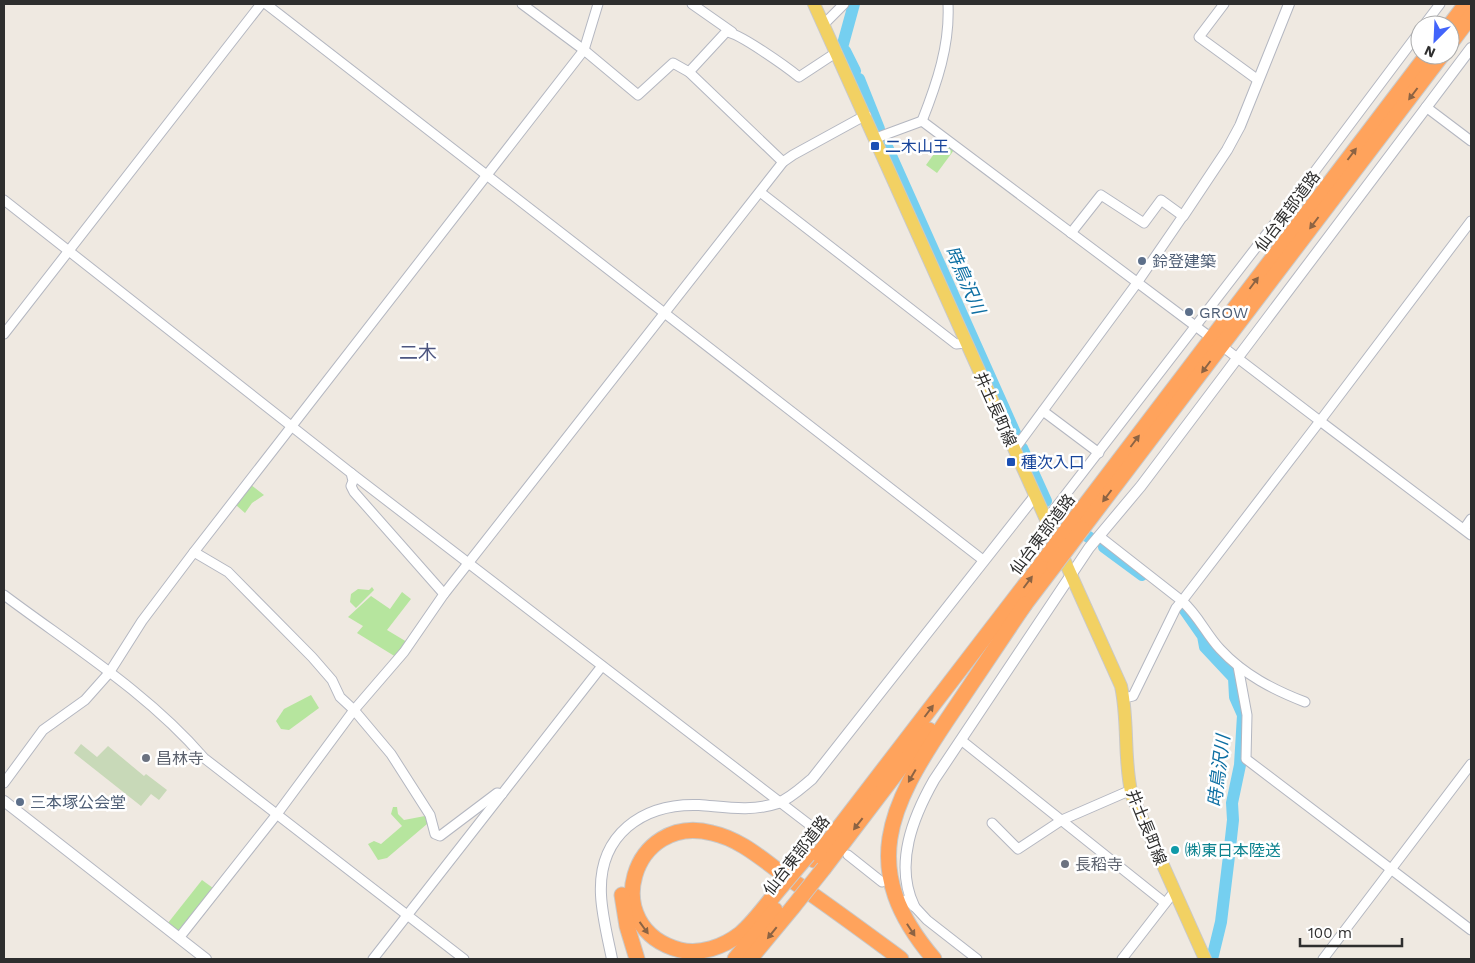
<svg xmlns="http://www.w3.org/2000/svg" width="1475" height="963" viewBox="0 0 1475 963" font-family="'Work Sans','Noto Sans JP',sans-serif">
	<style>
		.green { fill: #b6e59e }
		.cemetery { fill: #c8d9b8 }
		.lines { fill: none; stroke-linecap: round; stroke-linejoin: round }
		.river { stroke: #75cff0; stroke-width: 12 }
		.minor-casing { stroke: #b4b7c1; stroke-width: 11 }
		.tertiary-casing { stroke: #b4b7c1; stroke-width: 12 }
		.primary-casing { stroke: #c9c9c9; stroke-width: 14 }
		.motorway-casing { stroke: #c9c9c9; stroke-width: 17 }
		.minor { stroke: #fff; stroke-width: 9 }
		.tertiary { stroke: #fff; stroke-width: 10 }
		.primary { stroke: #f2d163; stroke-width: 12 }
		.motorway { stroke: #ffa35c; stroke-width: 15 }
		.motorway-bridge-casing { stroke: #c9c9c9; stroke-width: 17; stroke-linecap: butt }
		.motorway-bridge { stroke: #ffa35c; stroke-width: 15 }
		.oneway { fill: #8c6343 }
		.transit-dot { fill: #1a4fb4; stroke: #fff; stroke-width: 2 }
		.service-dot { fill: #5c6f8a; stroke: #fff; stroke-width: 2 }
		.worship-dot { fill: #6b7280; stroke: #fff; stroke-width: 2 }
		.culture-dot { fill: #0f9aa8; stroke: #fff; stroke-width: 2 }
		.labels { text-anchor: middle; stroke-width: 5; stroke-linejoin: round; paint-order: stroke }
		.transit-label { font-size: 16px; fill: #164399; stroke: #fff; text-anchor: start }
		.street-label { font-size: 16px; fill: #2e2e2e; stroke: #fff }
		.service-label { font-size: 16px; fill: #4e5e75; stroke: #fff; text-anchor: start }
		.worship-label { font-size: 16px; fill: #5b616d; stroke: #fff; text-anchor: start }
		.culture-label { font-size: 16px; fill: #0d838f; stroke: #fff; text-anchor: start }
		.water-label { font-size: 18px; font-style: italic; fill: #0d6fa3; stroke: #fff }
		.quarter-label { font-size: 19px; fill: #4d5680; stroke: #fff }
	</style>
	<rect width="100%" height="100%" fill="#efe9e1"/>
	<g class="green">
		<polygon points="941,144 945,144 954,150 937,173 926,165"/>
		<polygon points="251,485 264,495 252,503 245,513 236,505"/>
		<polygon points="372,587 374,590 356,608 350,602 351,594 358,589 369,590"/>
		<polygon points="402,592 411,599 387,630 407,642 396,657 357,633 363,626 348,617 371,596 390,609"/>
		<polygon points="311,695 319,708 289,730 281,729 276,721 284,709"/>
		<polygon points="393,807 397,807 398,814 404,820 425,816 428,820 427,824 387,858 378,860 368,844 374,841 381,844 402,826 391,814"/>
		<polygon points="202,880 213,888 178,931 168,923"/>
	</g>
	<polygon class="cemetery" points="81,744 97,757 108,746 144,776 146,774 167,790 159,800 151,794 141,806 74,753"/>
	<g class="lines">
		<g class="river">
			<polyline points="843,44 854,4"/>
			<polyline points="845,51 855,71"/>
			<polyline points="859,79 879,129"/>
			<polyline points="884,140 1015,433"/>
			<polyline points="1022,448 1046,501"/>
			<polyline points="1058,516 1090,538"/>
			<polyline points="1104,547 1142,575"/>
			<polyline points="1182,606 1203,636 1205,647 1234,678 1235,697 1243,715 1240,765 1232,803 1233,820 1229,856 1221,922 1212,959"/>
		</g>
		<defs>
			<g id="minor">
				<polyline points="266,4 983,560"/>
				<polyline points="522,4 584,50 638,95 673,63 689,72 783,162"/>
				<polyline points="692,4 732,32"/>
				<polyline points="1224,4 1199,37 1258,80"/>
				<polyline points="824,24 844,4"/>
				<polyline points="1424,25 1440,4"/>
				<path d="M689,72L726,32C738,32 788,68 799,77L837,52"/>
				<polyline points="1426,107 1471,141"/>
				<path d="M922,121C937,83 950,45 948,4"/>
				<polyline points="876,138 922,121 1206,334"/>
				<polyline points="760,192 956,344 967,343"/>
				<polyline points="4,200 351,473 353,481 351,486 354,492 444,594"/>
				<polyline points="1471,221 1320,421 1471,535"/>
				<polyline points="4,334 261,4"/>
				<polyline points="1043,411 1099,453"/>
				<polyline points="1014,450 1137,283 1183,216 1161,200 1144,223 1101,195 1071,233"/>
				<polyline points="351,473 815,829"/>
				<polyline points="1046,520 1312,175 1420,31"/>
				<polyline points="1464,529 1471,519"/>
				<polyline points="1099,536 1182,601 1320,421 1227,350"/>
				<polyline points="194,552 228,572 312,657 332,680 340,697 354,710 391,754 430,815 435,834 440,836 497,793 502,794"/>
				<path d="M4,595C72,646 148,693 204,758L464,959"/>
				<polyline points="1238,666 1247,715 1246,759 1471,930"/>
				<path d="M1124,698L1133,696L1176,608L1182,601C1198,615 1206,634 1220,649C1244,675 1274,690 1305,702"/>
				<polyline points="961,740 1165,903"/>
				<polyline points="4,783 43,730 85,700 109,673 142,621 194,552 584,50 598,4"/>
				<polyline points="992,823 1018,849 1062,820 1131,790"/>
				<polyline points="848,855 882,882"/>
				<polyline points="906,900 914,906 927,920 977,959"/>
				<polyline points="179,938 277,814 354,710 404,652 444,594 783,162 793,155 866,115"/>
				<polyline points="373,959 602,666"/>
				<polyline points="1122,959 1174,892"/>
				<polyline points="1323,959 1471,764"/>
			</g>
			<g id="tertiary">
				<polyline points="1183,216 1227,150 1240,126 1289,4"/>
				<polyline points="4,801 206,959"/>
				<path d="M914,906C894,864 913,817 934,780L1089,548L1141,486L1471,48"/>
				<path d="M612,959C608,939 602,916 601,895C598,835 642,803 699,805C726,807 751,812 778,803C791,798 802,787 812,779L1035,496"/>
			</g>
			<path id="primary" d="M814,4L1121,686C1129,722 1123,759 1132,796L1205,959"/>
			<g id="motorway">
				<polyline points="1450,25 1466,4"/>
				<polyline points="1450,44 1471,16"/>
				<polyline points="1073,521 1427,55"/>
				<polyline points="1082,529 1442,55"/>
				<polyline points="1019,612 1054,566"/>
				<polyline points="814,860 1048,555"/>
				<polyline points="824,868 929,730"/>
				<path d="M775,894C764,908 753,923 740,934C723,947 700,955 680,950C597,928 632,812 712,833C740,839 762,859 784,875C824,902 863,931 901,959"/>
				<polyline points="622,895 627,926 637,959"/>
				<polyline points="735,959 775,910"/>
				<polyline points="750,959 793,907"/>
				<path d="M934,959C857,869 889,807 947,720C973,681 999,643 1025,604"/>
			</g>
		</defs>
		<use href="#minor" class="minor-casing"/>
		<use href="#tertiary" class="tertiary-casing"/>
		<use href="#primary" class="primary-casing"/>
		<use href="#motorway" class="motorway-casing"/>
		<use href="#minor" class="minor"/>
		<use href="#tertiary" class="tertiary"/>
		<use href="#primary" class="primary"/>
		<use href="#motorway" class="motorway"/>
		<defs>
			<g id="motorway-bridge">
				<polyline points="1048,555 1073,521"/>
				<polyline points="1054,566 1082,529"/>
				<polyline points="775,894 808,855"/>
				<polyline points="793,907 824,868"/>
			</g>
		</defs>
		<use href="#motorway-bridge" class="motorway-bridge-casing"/>
		<use href="#motorway-bridge" class="motorway-bridge"/>
	</g>
	<defs><path id="oneway-solid" d="M-6-.8H1V-3.2L6.5 0L1 3.2V.8H-6Z" transform="scale(1.25)"/></defs>
	<g class="oneway">
		<use href="#oneway-solid" transform="translate(1413 94) rotate(127)"/>
		<use href="#oneway-solid" transform="translate(1352 154) rotate(-53)"/>
		<use href="#oneway-solid" transform="translate(1314 223) rotate(127)"/>
		<use href="#oneway-solid" transform="translate(1254 283) rotate(-53)"/>
		<use href="#oneway-solid" transform="translate(1206 367) rotate(127)"/>
		<use href="#oneway-solid" transform="translate(1135 441) rotate(-53)"/>
		<use href="#oneway-solid" transform="translate(1107 496) rotate(127)"/>
		<use href="#oneway-solid" transform="translate(1028 582) rotate(-53)"/>
		<use href="#oneway-solid" transform="translate(929 711) rotate(-53)"/>
		<use href="#oneway-solid" transform="translate(912 776) rotate(120)"/>
		<use href="#oneway-solid" transform="translate(858 824) rotate(128)"/>
		<use href="#oneway-solid" transform="translate(644 928) rotate(54)"/>
		<use href="#oneway-solid" transform="translate(911 930) rotate(57)"/>
		<use href="#oneway-solid" transform="translate(772 933) rotate(129)"/>
	</g>
	<g class="transit-dot">
		<rect x="870" y="141" width="10" height="10" rx="2.5"/>
		<rect x="1006" y="457" width="10" height="10" rx="2.5"/>
	</g>
	<g class="service-dot">
		<circle cx="1142" cy="261" r="5"/>
		<circle cx="1189" cy="312" r="5"/>
		<circle cx="20" cy="802" r="5"/>
	</g>
	<g class="worship-dot">
		<circle cx="146" cy="758" r="5"/>
		<circle cx="1065" cy="864" r="5"/>
	</g>
	<circle class="culture-dot" cx="1175" cy="850" r="5"/>
	<g class="labels">
		<g class="transit-label">
			<text x="885" y="152">二木山王</text>
			<text x="1021" y="468">種次入口</text>
		</g>
		<g class="street-label">
			<text transform="translate(1287 211) rotate(-53)" y="6">仙台東部道路</text>
			<text transform="translate(996 409) rotate(66)" y="6">井土長町線</text>
			<text transform="translate(1042 534) rotate(-53)" y="6">仙台東部道路</text>
			<text transform="translate(1147 827) rotate(68)" y="6">井土長町線</text>
			<text transform="translate(796 855) rotate(-52)" y="6">仙台東部道路</text>
		</g>
		<g class="service-label">
			<text x="1152" y="267">鈴登建築</text>
			<text x="1199" y="318">GROW</text>
			<text x="30" y="808">三本塚公会堂</text>
		</g>
		<g class="worship-label">
			<text x="156" y="764">昌林寺</text>
			<text x="1075" y="870">長稻寺</text>
		</g>
		<g class="culture-label">
			<text x="1185" y="856">㈱東日本陸送</text>
		</g>
		<g class="water-label">
			<text transform="translate(965 280) rotate(66)" y="6">時鳥沢川</text>
			<text transform="translate(1219 771) rotate(-83)" y="6">時鳥沢川</text>
		</g>
		<g class="quarter-label">
			<text x="418" y="359">二木</text>
		</g>
	</g>
	<rect width="1475" height="963" fill="none" stroke="#2e2e2e" stroke-width="10"/>
	<g transform="translate(1435 40) rotate(204)"><circle r="24" fill="#ffffff" stroke="#ababab"/>
	<path d="M0-4L9 19L0 12L-9 19Z" fill="#4264fb"/>
	<text y="-8" font-size="14" font-weight="bold" text-anchor="middle" fill="#2e2e2e">N</text>
	</g>
	<path d="M1300 938v8h102v-8" fill="none" stroke="#2e2e2e" stroke-width="2.5"/>
	<text x="1308" y="938" font-size="15" fill="#2e2e2e" stroke="#ffffff" stroke-width="4" paint-order="stroke">100 m</text>
</svg>
